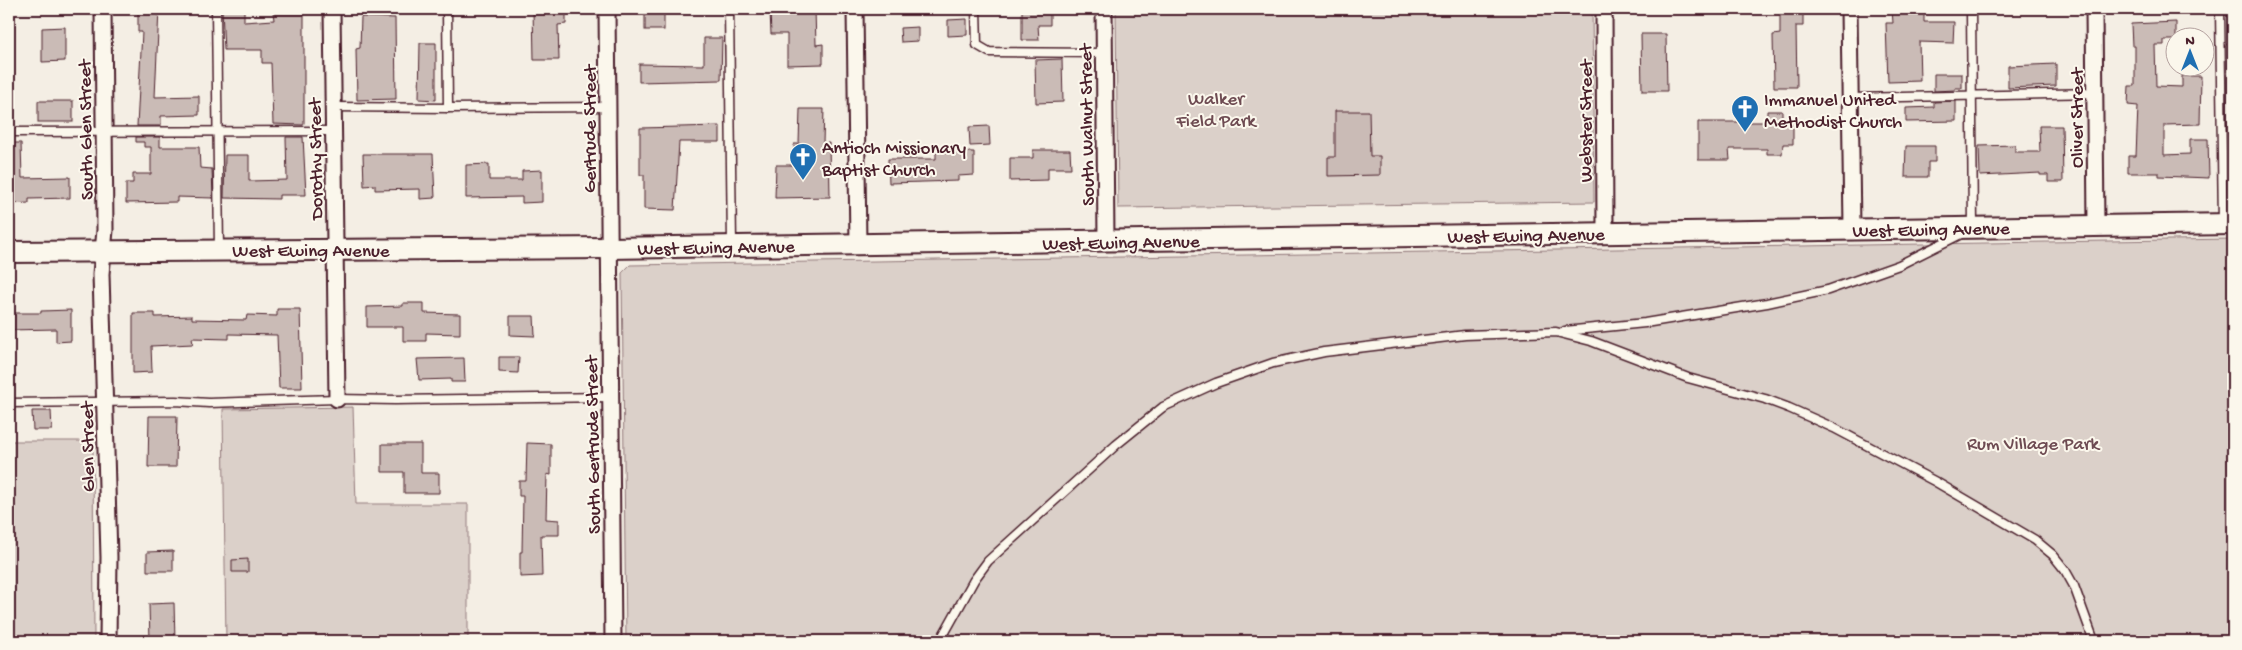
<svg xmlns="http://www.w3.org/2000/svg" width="2242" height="650" viewBox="0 0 2242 650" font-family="'Gochi Hand',sans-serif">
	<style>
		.green { fill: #dbd0c9; stroke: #92787a }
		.building { fill: #cabbb6; stroke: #4a1f2b }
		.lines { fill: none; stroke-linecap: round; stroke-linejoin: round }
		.lane-casing { stroke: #4a1f2b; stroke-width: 11 }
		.street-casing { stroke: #4a1f2b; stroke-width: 19 }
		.secondary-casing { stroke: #4a1f2b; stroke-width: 24 }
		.lane { stroke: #fbf7ec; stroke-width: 8 }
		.street { stroke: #fbf7ec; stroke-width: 15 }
		.secondary { stroke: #fbf7ec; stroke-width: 20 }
		.labels { text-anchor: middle; stroke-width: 4; stroke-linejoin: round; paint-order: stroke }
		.park-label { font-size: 19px; fill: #6e4b52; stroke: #fbf7ec }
		.poi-label { font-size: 19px; fill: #4a1f2b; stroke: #fbf7ec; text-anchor: start }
		.street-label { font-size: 19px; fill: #4a1f2b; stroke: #fbf7ec }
	</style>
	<rect width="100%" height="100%" fill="#f4eee4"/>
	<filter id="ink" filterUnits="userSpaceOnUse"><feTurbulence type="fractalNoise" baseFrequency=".02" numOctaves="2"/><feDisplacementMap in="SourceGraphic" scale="10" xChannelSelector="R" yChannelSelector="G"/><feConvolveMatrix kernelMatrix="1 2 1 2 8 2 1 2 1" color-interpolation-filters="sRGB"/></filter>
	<g filter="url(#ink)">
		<g class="green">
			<polygon points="1116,9 1592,9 1594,202 1118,208"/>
			<polygon points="2233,239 2233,641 626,641 622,273 630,265"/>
			<polygon points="353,407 356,504 468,504 468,641 226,641 223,409"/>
			<polygon points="9,441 93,441 94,641 9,641"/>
		</g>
		<g class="building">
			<polygon points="159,9 155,97 199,96 199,115 161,116 161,126 137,126 142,32 138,32 138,10"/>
			<polygon points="222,9 244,9 244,22 274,20 273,12 304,11 304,123 303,125 273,124 271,63 262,63 262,50 224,50"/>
			<polygon points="533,9 566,9 566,24 558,25 559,60 534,60"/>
			<rect x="645" y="9" width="19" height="21"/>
			<polygon points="1022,9 1050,9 1050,25 1038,25 1039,40 1022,40"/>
			<polygon points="1780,9 1803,9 1803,26 1796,26 1797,87 1774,87 1773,35 1780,34"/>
			<polygon points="1892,9 1924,9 1924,22 1954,22 1953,43 1919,42 1920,81 1888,82 1886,23 1893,23"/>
			<polygon points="815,10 816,45 823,44 823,64 787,65 787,34 771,34 770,11"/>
			<polygon points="361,17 395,18 396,99 357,100 356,49 360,48"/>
			<polygon points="967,19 967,35 948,36 948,20"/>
			<polygon points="2176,22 2176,38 2174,40 2164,40 2164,45 2155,45 2156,86 2182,87 2182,76 2201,76 2200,124 2164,125 2164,155 2190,154 2190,139 2208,139 2209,178 2159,176 2159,173 2128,173 2128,156 2136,156 2138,106 2128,105 2129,86 2135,86 2135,46 2132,46 2131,24"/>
			<polygon points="65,27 65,61 42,62 42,28"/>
			<polygon points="918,27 918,41 901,42 900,28"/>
			<polygon points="1641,34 1666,34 1667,91 1642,91"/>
			<polygon points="704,38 722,38 721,80 639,82 639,64 704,65"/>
			<polygon points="420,43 436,43 436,100 419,99"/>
			<polygon points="1062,59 1063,102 1036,103 1035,60"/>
			<polygon points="2056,64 2056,86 2008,88 2008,66"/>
			<polygon points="1934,74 1962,74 1962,88 1955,88 1955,90 1934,91"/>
			<rect x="38" y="101" width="35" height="21"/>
			<polygon points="1956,101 1956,121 1906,122 1906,108 1934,107 1934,102"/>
			<polygon points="800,109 824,109 823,143 829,143 830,197 775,198 776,165 795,165 794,144 799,144"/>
			<polygon points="1335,111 1369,111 1370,156 1380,156 1380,175 1328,176 1328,157 1335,157"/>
			<polygon points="1767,111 1782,111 1782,122 1793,122 1793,144 1783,144 1782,154 1767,154 1767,149 1729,149 1730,160 1698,160 1698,122 1767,122"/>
			<polygon points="720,126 720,142 679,142 675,210 644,209 644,175 640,175 640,128"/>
			<polygon points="989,126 990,145 970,146 969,127"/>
			<polygon points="2039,126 2062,126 2063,182 2048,182 2048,175 2040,175 2040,173 1980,176 1979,146 2015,145 2015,152 2040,152"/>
			<polygon points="136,137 160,137 160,147 199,147 200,168 212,169 213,198 177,197 177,202 126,203 126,183 133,183 133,174 151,174 151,147 144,147 144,142 136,142"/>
			<polygon points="286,137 303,137 306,195 279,195 279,199 224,198 225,155 249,155 249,181 287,180"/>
			<polygon points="9,143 21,143 22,178 70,177 70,198 29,199 29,203 9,204"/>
			<polygon points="1906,146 1935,146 1935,162 1928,162 1928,177 1905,177"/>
			<polygon points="1033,150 1070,150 1071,168 1048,168 1048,180 1010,181 1010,158 1033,158"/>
			<polygon points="936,152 974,152 974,175 958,176 958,181 889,183 888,159 936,159"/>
			<polygon points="363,154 433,154 435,198 420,199 420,189 375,190 375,185 364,186"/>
			<polygon points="489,164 489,180 522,180 522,171 542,170 542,202 522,203 522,197 466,198 466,165"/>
			<polygon points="403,303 424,303 424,313 460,314 460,334 426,333 426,341 403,341 403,327 367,327 367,307 403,306"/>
			<polygon points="277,309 300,309 302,388 279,388 277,335 229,334 229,339 192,338 193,344 151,346 152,372 133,373 133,313 155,313 155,317 192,316 192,319 246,320 247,315 277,316"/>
			<polygon points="71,310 71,341 56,342 56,329 9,330 9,313 41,313 41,311"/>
			<polygon points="510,316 534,316 535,336 510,335"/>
			<polygon points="499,357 519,357 518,373 499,372"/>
			<polygon points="464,358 465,382 451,382 451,379 419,380 417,359"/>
			<polygon points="32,411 51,411 52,430 33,430"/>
			<polygon points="149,416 177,416 176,467 148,467"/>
			<polygon points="527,443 551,444 551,475 547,474 546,519 559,520 559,535 541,535 542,576 520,577 520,552 522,552 523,496 519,496 519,481 526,481"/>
			<polygon points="382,444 421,444 421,473 439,473 439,493 404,493 404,472 382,472"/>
			<polygon points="173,551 173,571 147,571 147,552"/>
			<polygon points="248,559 248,572 232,572 232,560"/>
			<polygon points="174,603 175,641 150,641 149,604"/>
		</g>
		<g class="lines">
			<defs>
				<g id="lane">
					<polyline points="216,9 219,250"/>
					<polyline points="447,9 448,108"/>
					<polyline points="729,9 732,244"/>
					<polyline points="976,9 977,45 989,52 1103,53"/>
					<polyline points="1971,9 1973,227"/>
					<polyline points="2220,9 2223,224"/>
					<polyline points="1851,98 2096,93"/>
					<polyline points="333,107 448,108 608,107"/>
					<polyline points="9,132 333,131"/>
					<polyline points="1565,331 1645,323 1767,303 1828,290 1899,265 1961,234"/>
					<polyline points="9,403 175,401 209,403 337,399 395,400 610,397"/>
					<polyline points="940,641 974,580 988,561 1116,445 1163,407 1216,383 1273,363 1324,352 1465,335 1556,332 1591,341 1688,378 1765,399 1789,408 1834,428 1936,482 2035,540 2053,555 2065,570 2074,586 2094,641"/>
				</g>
				<g id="street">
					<polyline points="103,9 105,230 101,274 109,557 108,641"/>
					<polyline points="332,9 337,399"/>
					<polyline points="607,9 613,641"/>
					<polyline points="855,9 858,244"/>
					<polyline points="1104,9 1106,241"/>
					<polyline points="1604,9 1605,232"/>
					<polyline points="1849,9 1852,229"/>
					<polyline points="2094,9 2096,226"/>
				</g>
				<polyline id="secondary" points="9,252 609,248 2233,224"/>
			</defs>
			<use href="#lane" class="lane-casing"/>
			<use href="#street" class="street-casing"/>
			<use href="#secondary" class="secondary-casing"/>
			<use href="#lane" class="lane"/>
			<use href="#street" class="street"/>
			<use href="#secondary" class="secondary"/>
		</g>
	</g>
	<defs>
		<symbol id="church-pin" viewBox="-11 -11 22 30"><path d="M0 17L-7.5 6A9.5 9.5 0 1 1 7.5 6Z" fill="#1f6fb2" stroke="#fbf7ec"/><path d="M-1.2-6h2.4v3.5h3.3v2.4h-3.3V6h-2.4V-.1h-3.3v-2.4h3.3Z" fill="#fff"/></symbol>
	</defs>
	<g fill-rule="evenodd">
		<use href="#church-pin" x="1729" y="93" width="32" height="43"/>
		<use href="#church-pin" x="787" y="141" width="32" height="43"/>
	</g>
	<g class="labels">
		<g class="park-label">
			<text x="1216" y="104">Walker<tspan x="1216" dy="22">Field Park</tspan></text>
			<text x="2033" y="449">Rum Village Park</text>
		</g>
		<g class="poi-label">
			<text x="1764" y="105">Immanuel United<tspan x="1764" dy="22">Methodist Church</tspan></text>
			<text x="822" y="153">Antioch Missionary<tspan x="822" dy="22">Baptist Church</tspan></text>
		</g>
		<g class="street-label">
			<text transform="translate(2075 118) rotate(-90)" y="7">Oliver Street</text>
			<text transform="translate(1584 121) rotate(-90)" y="7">Webster Street</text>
			<text transform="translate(1085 125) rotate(-91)" y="7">South Walnut Street</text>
			<text transform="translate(588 129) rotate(-90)" y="7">Gertrude Street</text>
			<text transform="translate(84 130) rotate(-91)" y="7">South Glen Street</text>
			<text transform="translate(314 159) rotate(-91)" y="7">Dorothy Street</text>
			<text transform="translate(1931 228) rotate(-1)" y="7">West Ewing Avenue</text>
			<text transform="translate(1526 234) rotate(-1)" y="7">West Ewing Avenue</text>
			<text transform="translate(1121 241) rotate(-1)" y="7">West Ewing Avenue</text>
			<text transform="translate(716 246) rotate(-1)" y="7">West Ewing Avenue</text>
			<text x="311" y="256">West Ewing Avenue</text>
			<text transform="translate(591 445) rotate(-91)" y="7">South Gertrude Street</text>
			<text transform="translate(86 447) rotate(-91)" y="7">Glen Street</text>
		</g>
	</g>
	<rect width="2242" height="650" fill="none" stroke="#fbf7ec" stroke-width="30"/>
	<rect x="15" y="15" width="2212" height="620" fill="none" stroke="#4a1f2b" stroke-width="2" filter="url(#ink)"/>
	<g transform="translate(2190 52)"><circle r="24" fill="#fbf7ec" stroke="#b4a19f"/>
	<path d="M0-4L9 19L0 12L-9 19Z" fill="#1f6fb2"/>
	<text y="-8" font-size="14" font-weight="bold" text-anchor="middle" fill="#4a1f2b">N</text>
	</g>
</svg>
